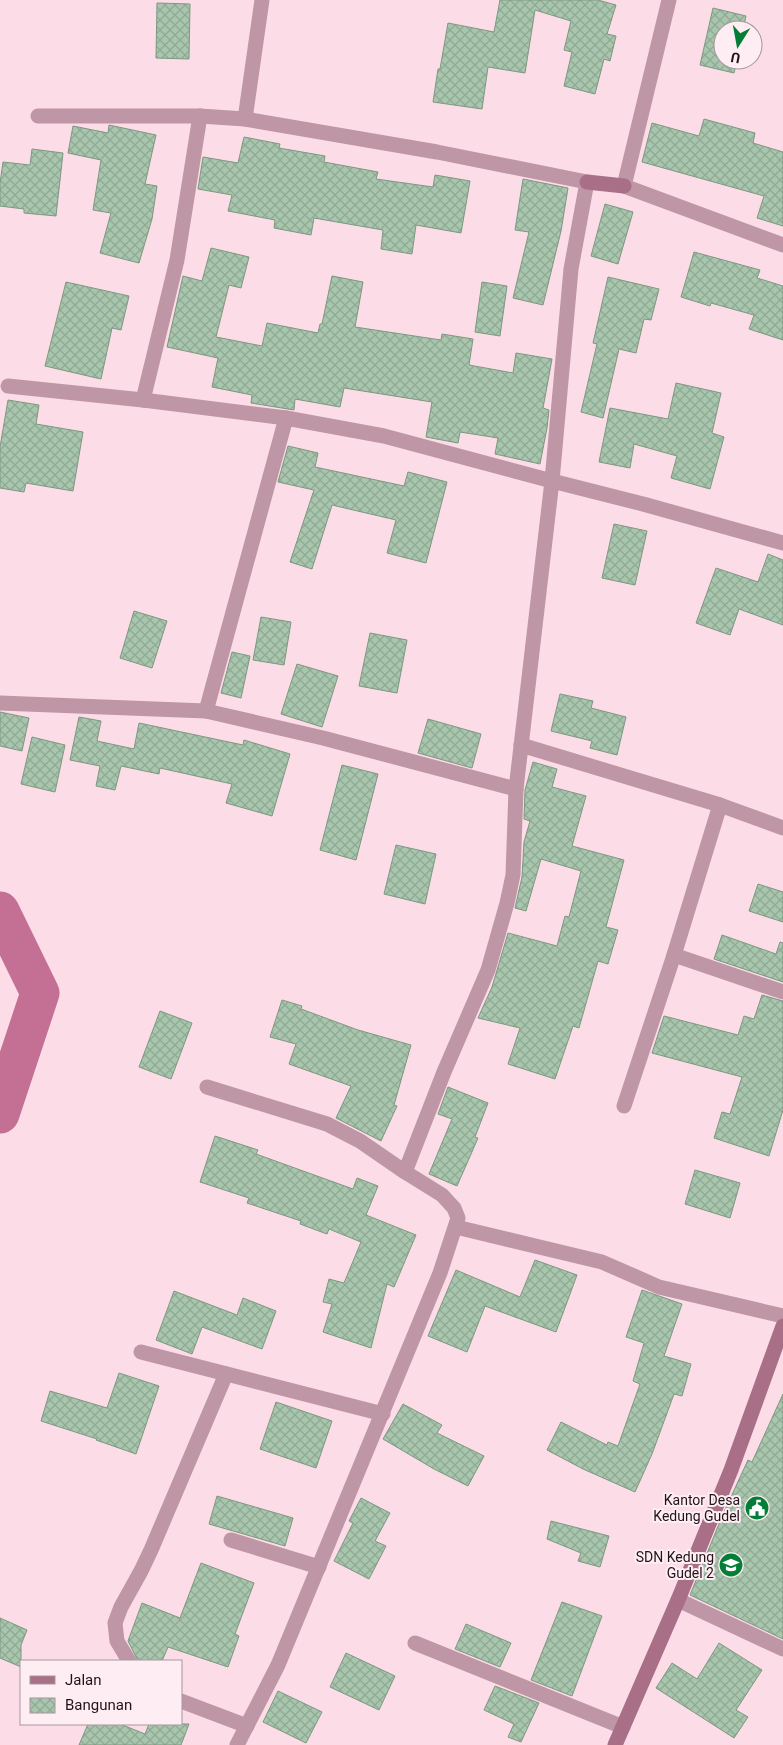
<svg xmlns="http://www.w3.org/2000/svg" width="783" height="1745" viewBox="0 0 783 1745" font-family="Roboto,sans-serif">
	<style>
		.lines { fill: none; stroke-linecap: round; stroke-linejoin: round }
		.river { stroke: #c47094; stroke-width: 39 }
		.building { fill: url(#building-cross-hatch); stroke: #7c9880 }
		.street { stroke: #be96a5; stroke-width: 15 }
		.secondary { stroke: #a86f86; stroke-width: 15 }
		.labels { text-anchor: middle; stroke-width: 4; stroke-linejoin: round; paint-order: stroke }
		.poi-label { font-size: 14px; fill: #211419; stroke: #feeef4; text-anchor: end }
	</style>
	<defs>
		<pattern id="building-cross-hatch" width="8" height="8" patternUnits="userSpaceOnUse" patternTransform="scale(1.25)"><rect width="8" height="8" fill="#a8c6ad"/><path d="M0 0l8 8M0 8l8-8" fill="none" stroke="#90a994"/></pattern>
	</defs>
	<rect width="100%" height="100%" fill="#fcdce7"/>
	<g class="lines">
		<polyline class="river" points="0,911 40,993 0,1114"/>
	</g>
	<g class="building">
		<polygon points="500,0 598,0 616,5 607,34 616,36 610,61 604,59 595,94 564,86 572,52 564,50 571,21 535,10 525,73 488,67 482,109 433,102 438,69 440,69 448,23 494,32"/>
		<polygon points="157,3 190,4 189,59 156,58"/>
		<polygon points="713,8 746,16 743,30 723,30 723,60 737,60 734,73 700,65"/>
		<polygon points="704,119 755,133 753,143 783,152 783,226 757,218 764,196 642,162 652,123 699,136"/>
		<polygon points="109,125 156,135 145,184 157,186 152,219 139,263 100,253 111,213 93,210 101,160 68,153 73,126 108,133"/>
		<polygon points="244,137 280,144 279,148 325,156 324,162 378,172 376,179 433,187 435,175 470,181 461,233 416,225 412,254 381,249 383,230 314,218 311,235 274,228 275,220 228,211 232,195 198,189 203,157 238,163"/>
		<polygon points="32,149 63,153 56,216 24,213 24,209 0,206 0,183 3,162 30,165"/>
		<polygon points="523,179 568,188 561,231 543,305 513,298 529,232 515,230"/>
		<polygon points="605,204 633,212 618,264 591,256"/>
		<polygon points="211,248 249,257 241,288 229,285 216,337 262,346 267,323 318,333 320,324 322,324 332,276 363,282 355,327 441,340 442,334 473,339 469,365 513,373 516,353 552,359 543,408 549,410 547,428 540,464 495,454 498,438 460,432 458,443 426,437 432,402 344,388 340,407 295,399 294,410 251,403 252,395 212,387 218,358 167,347 183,276 202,281"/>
		<polygon points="694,252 760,270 757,278 783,286 783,340 749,329 754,315 711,303 710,306 681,297"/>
		<polygon points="608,277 659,289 651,320 644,319 636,353 619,349 603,418 581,412 597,344 593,343"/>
		<polygon points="66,282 129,296 121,330 112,328 101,379 45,366"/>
		<polygon points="482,282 507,286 500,336 475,332"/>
		<polygon points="676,383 721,393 712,433 724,437 710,489 671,478 677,456 634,444 630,468 599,462 610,408 668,419"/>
		<polygon points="8,400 39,405 36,424 83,432 73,491 26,483 24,492 0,488 0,447"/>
		<polygon points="288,446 318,453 315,467 404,486 408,472 447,482 426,563 387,553 396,520 332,505 312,569 290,562 314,490 278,482"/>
		<polygon points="614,524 647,531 635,585 602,578"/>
		<polygon points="768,554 783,560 783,625 739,609 730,635 696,623 716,568 758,582"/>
		<polygon points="134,611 167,621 152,668 120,658"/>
		<polygon points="261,617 291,622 284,665 253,660"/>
		<polygon points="370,633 407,640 397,693 359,686"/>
		<polygon points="232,652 250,656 241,698 221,693"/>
		<polygon points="297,664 338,676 322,727 281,714"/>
		<polygon points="560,694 593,701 591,708 626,717 617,755 590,748 592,741 551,731"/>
		<polygon points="0,712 29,718 22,751 0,746"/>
		<polygon points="79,717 101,721 97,741 134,749 139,723 243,745 244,740 290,754 272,816 226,803 232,784 160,768 159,774 121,766 115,790 96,786 100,766 70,760"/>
		<polygon points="428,719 481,734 472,768 418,753"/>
		<polygon points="32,737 65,745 55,792 21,784"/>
		<polygon points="533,762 557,769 552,787 586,796 572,846 624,860 606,927 618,930 608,964 598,961 579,1028 573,1026 555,1079 508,1064 520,1028 478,1018 492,987 508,933 557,946 565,916 569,917 581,871 541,859 526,911 515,908 522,877 524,842 530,821 524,819 525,790"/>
		<polygon points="342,765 378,774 356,860 320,850"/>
		<polygon points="396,845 436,854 425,904 384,894"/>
		<polygon points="758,884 783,892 783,922 749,911"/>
		<polygon points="722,935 776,954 780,942 783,943 783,982 714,959"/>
		<polygon points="762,995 783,1001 783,1110 769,1156 714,1138 722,1112 730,1114 742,1077 652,1053 664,1016 738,1035 744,1016 754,1019"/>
		<polygon points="282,1000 302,1006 301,1009 358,1030 411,1045 394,1105 397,1106 381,1141 336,1118 351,1086 289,1064 296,1044 270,1037"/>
		<polygon points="160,1011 192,1023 171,1079 139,1067"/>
		<polygon points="448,1087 488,1103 475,1137 478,1138 457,1186 429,1174 452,1119 438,1114"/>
		<polygon points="215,1136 258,1150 256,1154 353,1189 357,1178 378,1186 366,1215 416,1235 394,1287 387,1284 371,1348 323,1332 332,1304 323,1302 329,1279 344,1283 361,1242 329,1229 327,1234 300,1224 301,1221 247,1203 249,1198 200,1182"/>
		<polygon points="695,1170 740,1183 730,1218 685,1204"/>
		<polygon points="535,1260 577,1275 556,1332 485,1306 467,1352 428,1336 456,1270 520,1297"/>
		<polygon points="642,1290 682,1304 664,1356 691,1364 682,1396 674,1394 652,1454 635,1492 583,1469 547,1450 561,1422 607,1445 608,1442 618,1446 640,1384 633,1381 644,1343 626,1337"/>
		<polygon points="174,1291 237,1315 243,1298 276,1311 262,1349 202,1327 192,1354 156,1340"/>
		<polygon points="119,1373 159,1386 136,1454 96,1440 97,1439 41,1421 50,1391 107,1408"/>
		<polygon points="783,1394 783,1639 690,1595 723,1514 748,1460 752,1462"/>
		<polygon points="276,1402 332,1421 316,1468 260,1449"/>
		<polygon points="403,1404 442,1425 437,1433 484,1456 468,1486 434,1469 383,1439"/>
		<polygon points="217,1496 293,1518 285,1546 209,1524"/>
		<polygon points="361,1498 390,1513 375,1541 386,1546 369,1579 334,1561 353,1523 349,1521"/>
		<polygon points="551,1521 609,1536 600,1567 578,1561 581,1553 547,1539"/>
		<polygon points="201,1563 254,1583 235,1634 239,1636 228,1667 168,1647 162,1661 138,1661 128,1641 142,1603 180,1618"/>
		<polygon points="562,1602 602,1616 572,1696 531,1680"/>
		<polygon points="0,1618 27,1630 21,1645 21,1667 0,1658"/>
		<polygon points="466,1624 511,1643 500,1667 455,1649"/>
		<polygon points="719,1643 762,1670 736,1710 748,1717 734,1738 656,1688 672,1663 697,1679"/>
		<polygon points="346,1653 395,1676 379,1710 330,1687"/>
		<polygon points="495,1686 539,1703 521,1742 508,1737 514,1724 484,1710"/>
		<polygon points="278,1691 322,1712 306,1743 263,1722"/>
		<polygon points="88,1724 120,1724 145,1734 149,1724 189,1724 181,1745 79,1745"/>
	</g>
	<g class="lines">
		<g class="street">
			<polyline points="669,0 624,186 783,245"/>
			<polyline points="38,116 200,116 245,119 437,152 587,182 571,269 552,481 516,789 513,875 507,903 488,970 444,1072 405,1172"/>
			<polyline points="245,119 262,0"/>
			<polyline points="8,386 143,400 286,418 384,436 552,481 643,504 783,543"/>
			<polyline points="143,400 177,260 200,116"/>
			<polyline points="0,703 206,711 323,738 516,789"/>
			<polyline points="206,711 286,418"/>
			<polyline points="521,745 720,805 674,955"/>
			<polyline points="720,805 783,828"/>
			<polyline points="207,1087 327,1124 360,1141 405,1172 442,1195 454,1208 458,1218 440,1273 278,1665 237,1745"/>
			<polyline points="624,1106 674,955 783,992"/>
			<polyline points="456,1227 602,1262 659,1287 783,1316"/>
			<polyline points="141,1352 383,1414"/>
			<polyline points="231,1540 319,1567"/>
			<polyline points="678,1600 783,1649"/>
			<polyline points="415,1643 623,1727"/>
			<polyline points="129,1661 117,1641 115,1623 121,1607 141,1571 151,1550 226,1374"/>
			<polyline points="181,1701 247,1726"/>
		</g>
		<g class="secondary">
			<polyline points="587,182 624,186"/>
			<polyline points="615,1745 678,1600 731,1470 783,1326"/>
		</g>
	</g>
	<defs>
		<symbol id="civic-disc" viewBox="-11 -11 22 22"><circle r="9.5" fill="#047e36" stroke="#feeef4"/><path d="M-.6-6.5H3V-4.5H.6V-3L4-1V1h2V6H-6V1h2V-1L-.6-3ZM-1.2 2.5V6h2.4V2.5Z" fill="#fff"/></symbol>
		<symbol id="school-disc" viewBox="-11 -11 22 22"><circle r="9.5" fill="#047e36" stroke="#feeef4"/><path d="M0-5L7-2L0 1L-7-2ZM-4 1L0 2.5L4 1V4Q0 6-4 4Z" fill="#fff"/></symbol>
	</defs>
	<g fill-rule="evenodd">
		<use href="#civic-disc" x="743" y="1494" width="28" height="28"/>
		<use href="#school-disc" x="717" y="1551" width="28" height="28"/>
	</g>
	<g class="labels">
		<g class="poi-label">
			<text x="740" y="1505">Kantor Desa<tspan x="740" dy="16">Kedung Gudel</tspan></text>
			<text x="714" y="1562">SDN Kedung<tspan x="714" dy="16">Gudel 2</tspan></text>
		</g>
	</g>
	<rect x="20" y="1660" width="162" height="65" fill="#feeef4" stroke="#a6979c"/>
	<rect x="30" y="1676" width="25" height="8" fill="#a86f86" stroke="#a6979c"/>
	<text x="65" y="1685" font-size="15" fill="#211419">Jalan</text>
	<rect x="30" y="1698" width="25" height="15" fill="url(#building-cross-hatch)" stroke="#a6979c"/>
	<text x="65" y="1710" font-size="15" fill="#211419">Bangunan</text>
	<g transform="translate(738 45) rotate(191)"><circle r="24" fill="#feeef4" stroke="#a6979c"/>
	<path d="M0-4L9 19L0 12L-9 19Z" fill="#047e36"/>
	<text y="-8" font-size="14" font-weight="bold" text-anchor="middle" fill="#211419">U</text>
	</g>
</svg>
